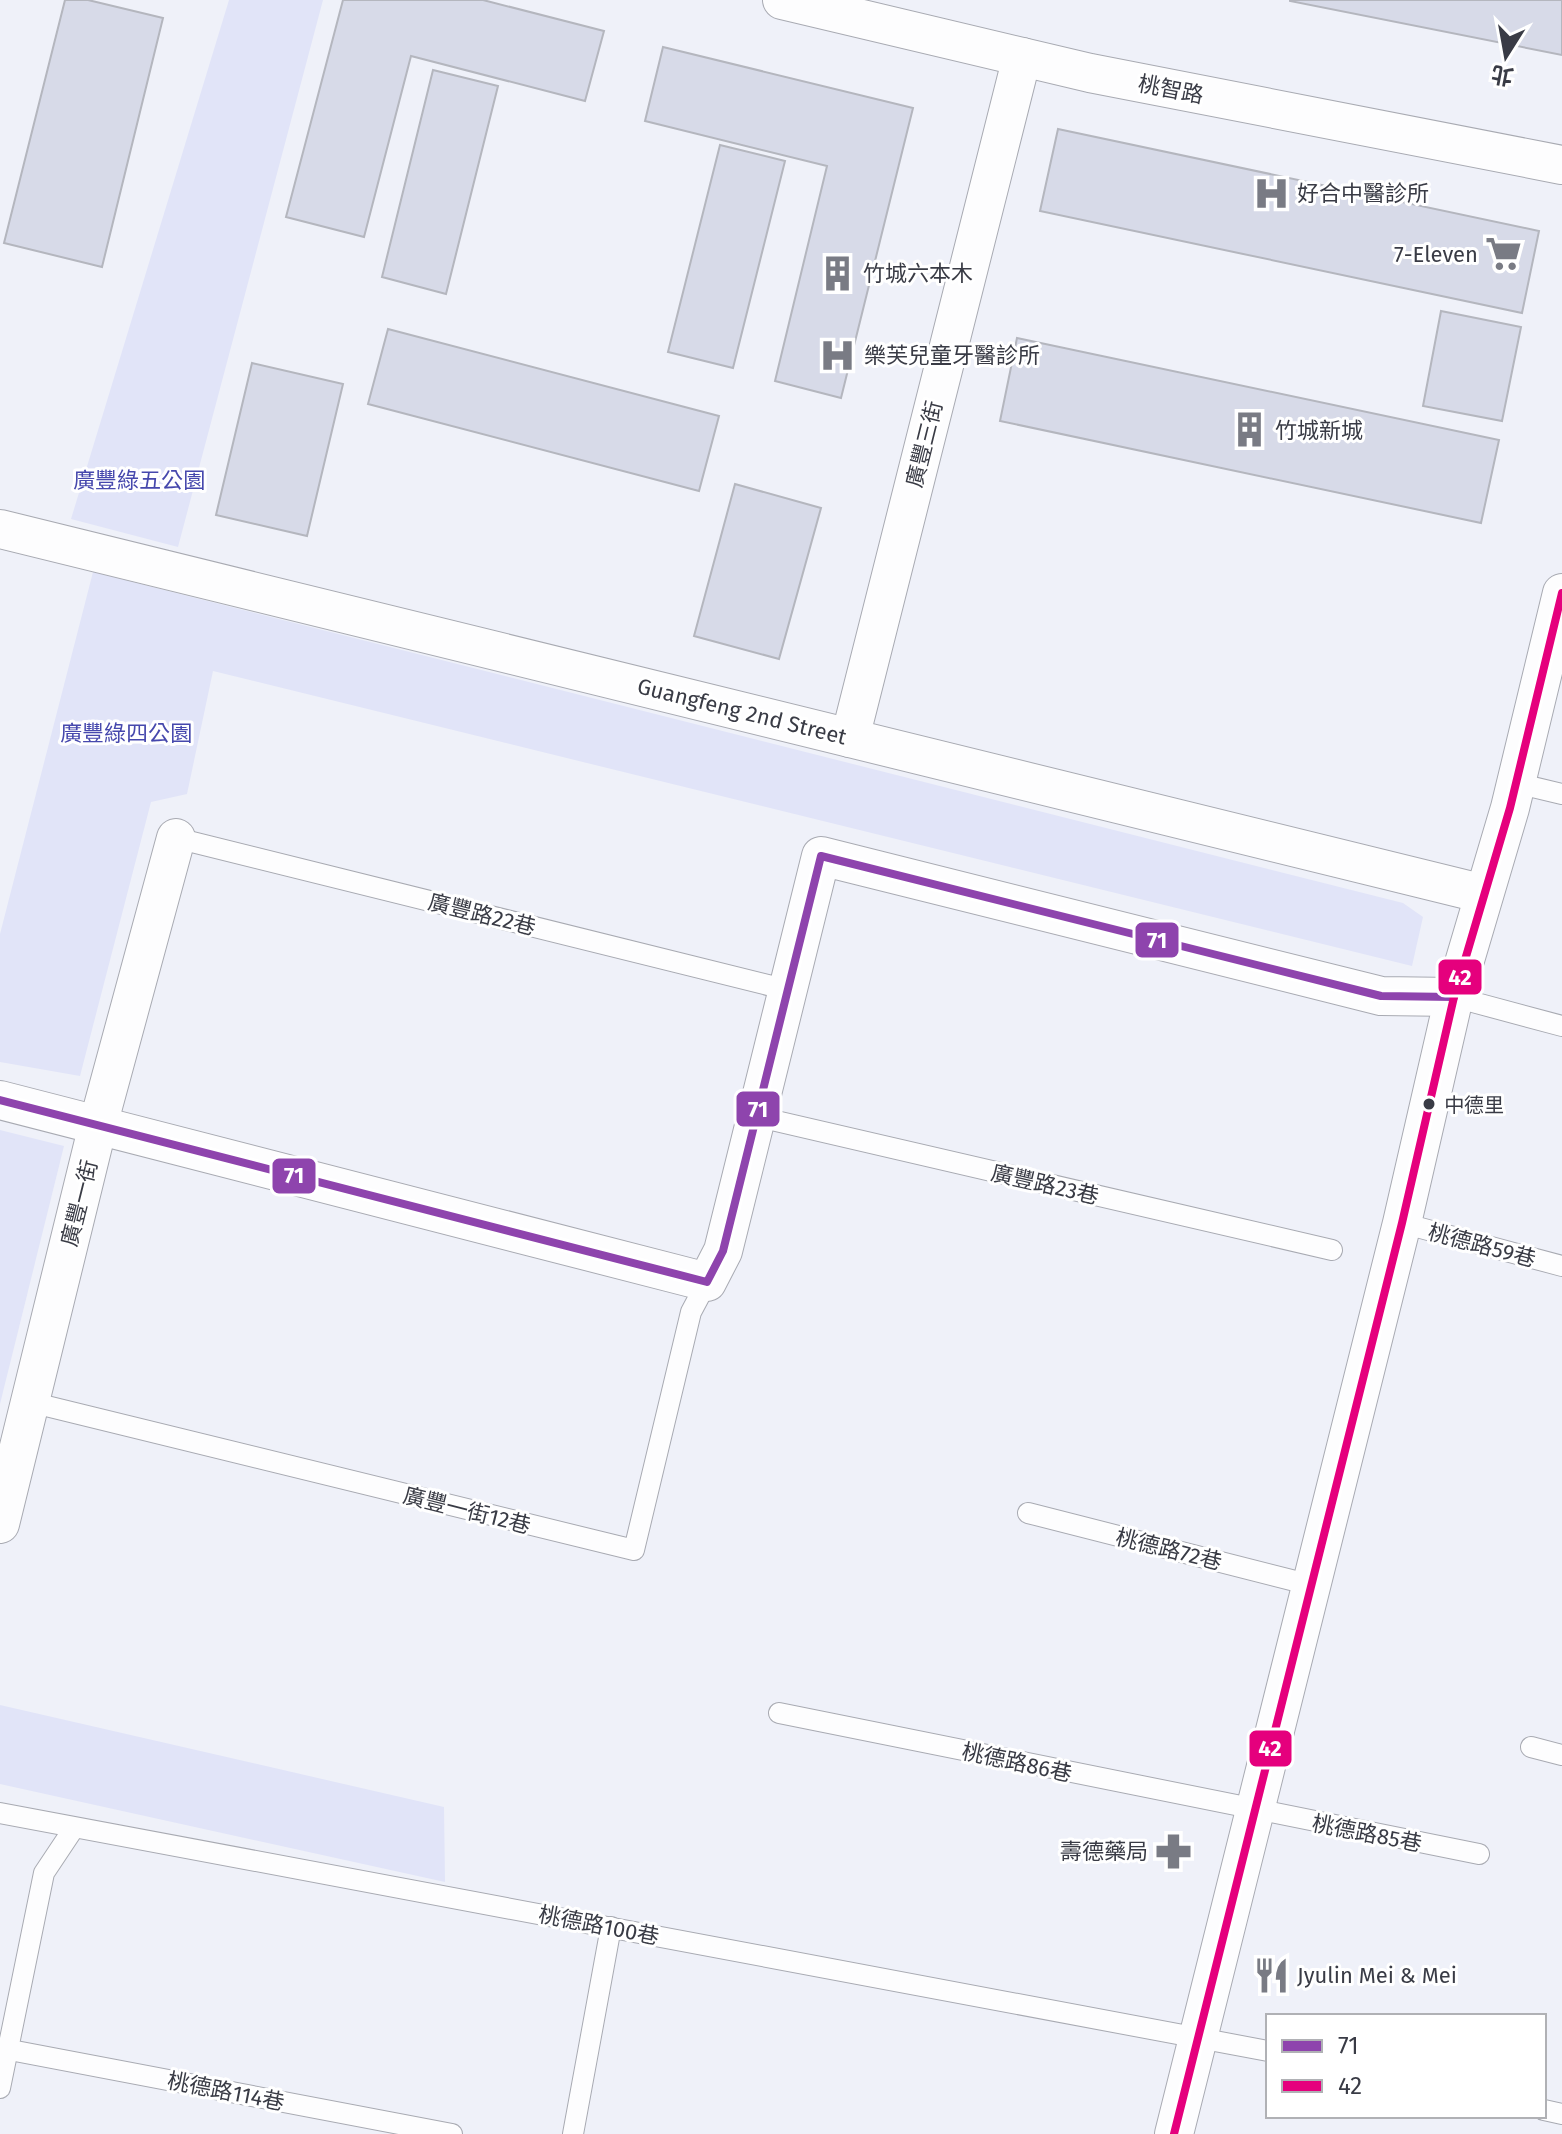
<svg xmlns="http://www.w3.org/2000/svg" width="1562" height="2134" viewBox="0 0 1562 2134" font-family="'Fira Sans','Noto Sans TC',sans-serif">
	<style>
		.green { fill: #e1e4f8 }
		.building { fill: #d7dae8; stroke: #b4b6be; stroke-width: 2 }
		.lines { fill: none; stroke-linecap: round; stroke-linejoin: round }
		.lane-casing { stroke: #a8aab2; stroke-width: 22 }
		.street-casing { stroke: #a8aab2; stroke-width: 40 }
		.lane { stroke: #fdfdfe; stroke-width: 20 }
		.street { stroke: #fdfdfe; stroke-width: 38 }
		.bus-1-casing { stroke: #fff; stroke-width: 14 }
		.bus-2-casing { stroke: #fff; stroke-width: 14 }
		.bus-1 { stroke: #8e44ad; stroke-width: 8 }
		.bus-2 { stroke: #e5007d; stroke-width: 8 }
		.bus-dot { fill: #393b45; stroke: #fff; stroke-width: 3 }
		.labels { text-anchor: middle; stroke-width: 6; stroke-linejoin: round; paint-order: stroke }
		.bus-label { font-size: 20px; fill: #393b45; stroke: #fff; text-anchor: start }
		.street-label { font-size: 22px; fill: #393b45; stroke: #fff }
		.poi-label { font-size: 22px; fill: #393b45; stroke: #fff; text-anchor: start }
		.park-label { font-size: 22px; fill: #4648ad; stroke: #fff }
		.line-badge { stroke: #fff; stroke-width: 3 }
		.badge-label { font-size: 22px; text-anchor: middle; font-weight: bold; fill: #fff }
	</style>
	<rect width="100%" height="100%" fill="#eff1f9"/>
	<g class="green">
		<polygon points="229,0 323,0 178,547 71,519"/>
		<polygon points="93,572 1403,903 1423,917 1412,966 213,671 187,794 151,802 80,1076 0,1062 0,934"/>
		<polygon points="0,1130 64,1146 0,1404"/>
		<polygon points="0,1705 444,1807 445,1882 0,1784"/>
	</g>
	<g class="building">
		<polygon points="65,0 88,0 163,18 102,267 4,243"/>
		<polygon points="343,0 483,0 604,31 585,101 411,56 364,237 286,217"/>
		<polygon points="1562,0 1562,55 1290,1 1290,0"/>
		<polygon points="663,47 913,108 841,398 775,381 827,166 645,121"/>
		<polygon points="433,70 498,86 446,294 382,277"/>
		<polygon points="1058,129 1539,231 1522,313 1040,211"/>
		<polygon points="720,145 785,161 733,368 668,352"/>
		<polygon points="1441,311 1521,327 1502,421 1423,406"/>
		<polygon points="388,329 719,416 699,491 368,404"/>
		<polygon points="1017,338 1499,440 1481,523 1000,421"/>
		<polygon points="252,363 343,384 307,536 216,515"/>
		<polygon points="735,484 821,508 779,659 694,636"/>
	</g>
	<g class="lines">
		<defs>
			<g id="lane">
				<polyline points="1516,783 1562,794"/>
				<polyline points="176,838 788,990"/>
				<polyline points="1454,997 1562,1026"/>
				<polyline points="759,1117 1332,1250"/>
				<polyline points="1402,1223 1562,1266"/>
				<polyline points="30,1402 634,1550 691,1312 707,1282"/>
				<polyline points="1028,1513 1311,1585"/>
				<polyline points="779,1713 1479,1854"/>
				<polyline points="1531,1747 1562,1755"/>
				<polyline points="0,1813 1268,2051"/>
				<polyline points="0,2048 452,2134"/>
				<polyline points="0,2088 44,1873 74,1828"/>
				<polyline points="1544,2110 1562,2114"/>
				<polyline points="573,2134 611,1927"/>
			</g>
			<g id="street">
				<polyline points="782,0 1090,73 1562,165"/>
				<polyline points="0,529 1484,894"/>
				<polyline points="850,738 1022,57"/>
				<polyline points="0,1100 707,1282 723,1251 821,856 1381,996 1454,997"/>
				<polyline points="0,1524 98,1125 176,838"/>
				<polyline points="1174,2134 1402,1223 1454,997 1510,808 1562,593"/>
			</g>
		</defs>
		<use href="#lane" class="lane-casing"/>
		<use href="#street" class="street-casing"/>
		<use href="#lane" class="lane"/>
		<use href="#street" class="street"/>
		<defs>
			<polyline id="bus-1" points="0,1100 707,1282 723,1251 821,856 1381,996 1454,997"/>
			<polyline id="bus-2" points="1174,2134 1402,1223 1454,997 1510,808 1562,593"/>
		</defs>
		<use href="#bus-1" class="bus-1-casing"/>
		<use href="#bus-2" class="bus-2-casing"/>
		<use href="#bus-1" class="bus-1"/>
		<use href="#bus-2" class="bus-2"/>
	</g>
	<defs>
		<symbol id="hospital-bare" viewBox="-9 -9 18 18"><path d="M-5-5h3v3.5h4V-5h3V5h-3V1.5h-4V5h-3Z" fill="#797b84" stroke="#fff" stroke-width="2.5" paint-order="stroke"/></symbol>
		<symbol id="supermarket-bare" viewBox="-9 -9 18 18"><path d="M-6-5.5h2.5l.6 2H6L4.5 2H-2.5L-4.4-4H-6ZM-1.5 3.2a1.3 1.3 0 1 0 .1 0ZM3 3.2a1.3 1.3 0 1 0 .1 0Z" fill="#797b84" stroke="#fff" stroke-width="2.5" paint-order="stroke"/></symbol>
		<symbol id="building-bare" viewBox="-9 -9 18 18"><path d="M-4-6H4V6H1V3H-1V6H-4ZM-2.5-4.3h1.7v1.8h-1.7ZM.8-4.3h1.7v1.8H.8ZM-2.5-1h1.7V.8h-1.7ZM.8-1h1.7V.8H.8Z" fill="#797b84" stroke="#fff" stroke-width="2.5" paint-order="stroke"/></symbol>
		<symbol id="pharmacy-bare" viewBox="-9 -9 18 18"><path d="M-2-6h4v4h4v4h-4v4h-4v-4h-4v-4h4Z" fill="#797b84" stroke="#fff" stroke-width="2.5" paint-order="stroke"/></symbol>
		<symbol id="restaurant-bare" viewBox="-9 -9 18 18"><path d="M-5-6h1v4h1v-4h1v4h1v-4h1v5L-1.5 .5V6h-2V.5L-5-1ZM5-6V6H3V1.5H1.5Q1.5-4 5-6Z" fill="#797b84" stroke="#fff" stroke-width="2.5" paint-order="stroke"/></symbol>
	</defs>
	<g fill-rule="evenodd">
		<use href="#hospital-bare" x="1246" y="168" width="51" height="51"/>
		<use href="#supermarket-bare" x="1478" y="228" width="51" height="51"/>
		<use href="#building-bare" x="812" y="248" width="51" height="51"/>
		<use href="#hospital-bare" x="812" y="330" width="51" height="51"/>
		<use href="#building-bare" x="1224" y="404" width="51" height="51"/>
		<use href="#pharmacy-bare" x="1148" y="1826" width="51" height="51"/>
		<use href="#restaurant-bare" x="1246" y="1950" width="51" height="51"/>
	</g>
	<circle class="bus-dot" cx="1429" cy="1104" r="7"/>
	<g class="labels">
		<g class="bus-label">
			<text x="1444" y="1112">中德里</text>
		</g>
		<g class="street-label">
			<text transform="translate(1171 89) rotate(11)" y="8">桃智路</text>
			<text transform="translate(924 444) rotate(-76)" y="8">廣豐三街</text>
			<text transform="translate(742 711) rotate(14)" y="8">Guangfeng 2nd Street</text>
			<text transform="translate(482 914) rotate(14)" y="8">廣豐路22巷</text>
			<text transform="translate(1045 1184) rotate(13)" y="8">廣豐路23巷</text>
			<text transform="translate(79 1203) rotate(-76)" y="8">廣豐一街</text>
			<text transform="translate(1482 1245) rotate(15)" y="8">桃德路59巷</text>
			<text transform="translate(467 1510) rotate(14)" y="8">廣豐一街12巷</text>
			<text transform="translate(1169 1549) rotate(14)" y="8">桃德路72巷</text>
			<text transform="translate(1017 1762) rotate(12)" y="8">桃德路86巷</text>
			<text transform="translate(1367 1833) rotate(11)" y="8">桃德路85巷</text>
			<text transform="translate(599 1925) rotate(11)" y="8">桃德路100巷</text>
			<text transform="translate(226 2091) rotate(11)" y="8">桃德路114巷</text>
		</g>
		<g class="poi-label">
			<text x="1297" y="201">好合中醫診所</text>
			<text x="1478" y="262" text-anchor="end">7-Eleven</text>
			<text x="863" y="281">竹城六本木</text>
			<text x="864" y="363">樂芙兒童牙醫診所</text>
			<text x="1275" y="438">竹城新城</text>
			<text x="1148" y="1859" text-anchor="end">壽德藥局</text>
			<text x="1297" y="1983">Jyulin Mei &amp; Mei</text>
		</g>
		<g class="park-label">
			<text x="139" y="488">廣豐綠五公園</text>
			<text x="126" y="741">廣豐綠四公園</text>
		</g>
	</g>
	<g class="line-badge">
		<rect x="1134" y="921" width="46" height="38" rx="8" fill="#8e44ad"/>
		<rect x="1437" y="958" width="46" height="38" rx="8" fill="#e5007d"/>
		<rect x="735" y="1090" width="46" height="38" rx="8" fill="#8e44ad"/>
		<rect x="271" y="1157" width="46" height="38" rx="8" fill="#8e44ad"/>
		<rect x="1248" y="1729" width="45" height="39" rx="8" fill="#e5007d"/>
	</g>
	<g class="badge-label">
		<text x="1157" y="948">71</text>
		<text x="1460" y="985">42</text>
		<text x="758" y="1117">71</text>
		<text x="294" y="1183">71</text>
		<text x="1270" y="1756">42</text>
	</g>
	<rect x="1266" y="2014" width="280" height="104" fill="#ffffff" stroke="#b0b1b5" stroke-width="2"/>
	<rect x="1282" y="2040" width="40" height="12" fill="#8e44ad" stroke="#b0b1b5" stroke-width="2"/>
	<text x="1338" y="2054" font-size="24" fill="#393b45">71</text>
	<rect x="1282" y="2080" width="40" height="12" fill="#e5007d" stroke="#b0b1b5" stroke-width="2"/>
	<text x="1338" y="2094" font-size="24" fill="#393b45">42</text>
	<g transform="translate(1506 56) rotate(191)" stroke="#ffffff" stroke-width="6" paint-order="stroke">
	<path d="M0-6L14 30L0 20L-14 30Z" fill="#393b45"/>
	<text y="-12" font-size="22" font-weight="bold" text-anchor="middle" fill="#393b45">北</text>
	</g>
</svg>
